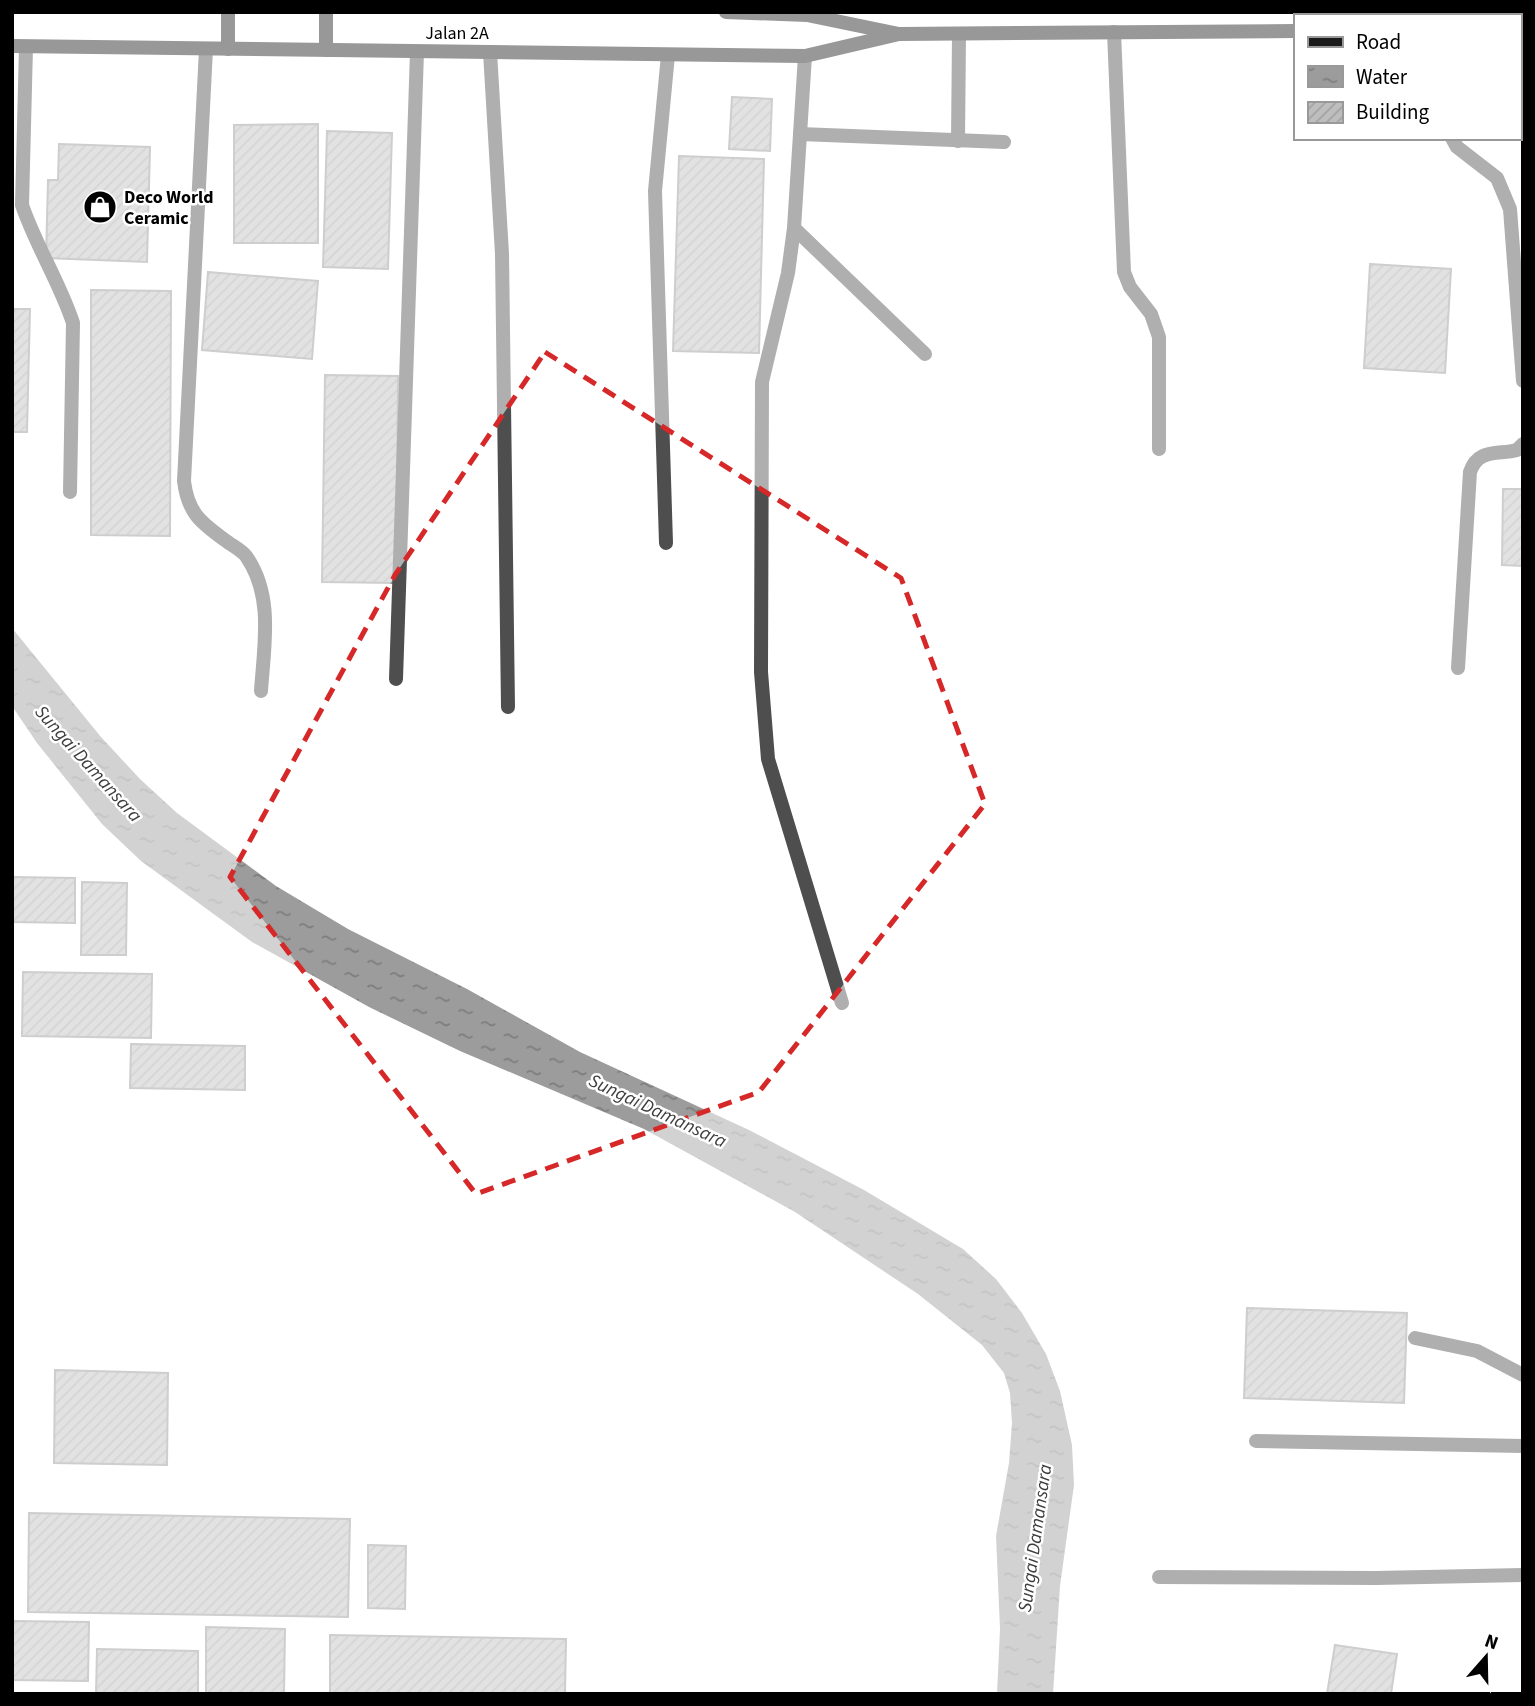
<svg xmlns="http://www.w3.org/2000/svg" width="1535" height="1706" viewBox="0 0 1535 1706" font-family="'Source Sans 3',sans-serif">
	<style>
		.water { fill: url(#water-ripples) }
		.building { fill: url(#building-hatch); stroke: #929292; stroke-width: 2 }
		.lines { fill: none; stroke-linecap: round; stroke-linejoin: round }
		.lane { stroke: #4e4e4e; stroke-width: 14 }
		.secondary { stroke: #1b1b1b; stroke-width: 14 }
		.marked { fill: none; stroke: #d62828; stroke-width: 5; stroke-dasharray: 14 9; stroke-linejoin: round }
		.labels { text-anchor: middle; stroke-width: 5; stroke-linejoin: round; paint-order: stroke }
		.street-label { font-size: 18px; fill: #000; stroke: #fff }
		.poi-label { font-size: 18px; font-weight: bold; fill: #000; stroke: #fff; text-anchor: start }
		.water-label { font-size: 19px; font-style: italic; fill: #3d3d3d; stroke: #fff }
	</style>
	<defs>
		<pattern id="water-ripples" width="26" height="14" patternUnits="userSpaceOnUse" patternTransform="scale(1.75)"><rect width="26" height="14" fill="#9c9c9c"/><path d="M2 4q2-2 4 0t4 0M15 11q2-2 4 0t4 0" fill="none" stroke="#7d7d7d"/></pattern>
		<pattern id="building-hatch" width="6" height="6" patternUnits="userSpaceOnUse" patternTransform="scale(1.75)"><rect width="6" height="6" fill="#bebebe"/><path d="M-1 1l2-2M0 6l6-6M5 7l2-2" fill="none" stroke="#a2a2a2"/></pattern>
	</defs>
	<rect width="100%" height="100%" fill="#fff"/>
	<polygon class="water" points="12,628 101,737 140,779 177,813 276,886 348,929 467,989 580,1052 749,1130 864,1190 963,1249 996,1279 1022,1313 1046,1354 1060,1391 1072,1445 1074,1485 1060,1586 1053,1694 997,1694 1000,1629 996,1536 1009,1463 1012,1423 1010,1393 1004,1373 982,1345 918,1294 795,1212 644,1129 460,1051 369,1007 252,942 141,861 102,824 37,743 12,706"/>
	<g class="building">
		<polygon points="732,97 772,99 770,151 729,149"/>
		<polygon points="318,124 318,243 234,243 234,125"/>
		<polygon points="327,131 392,133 388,269 323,267"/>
		<polygon points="59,144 150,147 147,262 46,258 48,180 58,180"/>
		<polygon points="679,156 764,159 759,353 673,351"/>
		<polygon points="1370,264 1451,269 1445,373 1364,368"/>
		<polygon points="208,272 318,281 312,359 202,350"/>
		<polygon points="91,290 171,291 170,536 91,535"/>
		<polygon points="12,309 30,309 27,432 12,432"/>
		<polygon points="325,375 398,376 396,583 322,582"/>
		<polygon points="1503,489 1523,489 1523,566 1502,565"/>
		<polygon points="12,877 75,878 75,923 12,922"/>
		<polygon points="82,882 127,883 126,955 81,955"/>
		<polygon points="23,972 152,974 151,1038 22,1036"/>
		<polygon points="131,1044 245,1046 245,1090 130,1088"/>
		<polygon points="1247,1308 1407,1313 1404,1403 1244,1398"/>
		<polygon points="55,1370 168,1373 167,1465 54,1463"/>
		<polygon points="29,1513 350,1519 348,1617 28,1612"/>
		<polygon points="368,1545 406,1546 405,1609 368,1608"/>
		<polygon points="12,1621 89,1622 88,1681 12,1680"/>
		<polygon points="206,1627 285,1629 284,1694 206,1694"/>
		<polygon points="330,1635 566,1639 565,1694 330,1694"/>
		<polygon points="1335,1645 1397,1654 1391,1694 1327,1694"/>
		<polygon points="97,1649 198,1651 198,1694 96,1694"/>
	</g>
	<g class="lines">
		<g class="lane">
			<polyline points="1114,32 1124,272 1130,287 1151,314 1159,337 1159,449"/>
			<path d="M26,47L22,205C36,246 60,283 73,323L70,492"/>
			<path d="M206,49L184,481C188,515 203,524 229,543C235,547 242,551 246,556C274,596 264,645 261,691"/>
			<polyline points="490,52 502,254 508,707"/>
			<polyline points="805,56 794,228 788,273 762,382 761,672 768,759 842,1003"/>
			<polyline points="800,134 1004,142"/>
			<polyline points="1452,138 1457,147 1497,178 1510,209 1523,381"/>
			<polyline points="958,141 959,34"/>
			<polyline points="794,228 925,354"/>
			<polyline points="666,543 655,191 668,55"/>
			<path d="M1458,668L1470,472C1478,448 1498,455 1517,450L1523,444"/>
			<polyline points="396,679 417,52"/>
			<polyline points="1415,1338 1477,1351 1523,1375"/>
			<polyline points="1256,1441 1523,1446"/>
			<polyline points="1159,1577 1376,1578 1523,1575"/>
		</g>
		<g class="secondary">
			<polyline points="228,12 228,49"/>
			<polyline points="726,12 807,15 899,34 1295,31"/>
			<polyline points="1519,28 1523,28"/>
			<polyline points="12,46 805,56 899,34"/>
			<polyline points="326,50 326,12"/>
		</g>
	</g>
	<path d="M0 0H1535V1706H0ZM545,352L901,578L985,804L759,1092L476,1194L230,877L395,575Z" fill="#fff" fill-opacity=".55" fill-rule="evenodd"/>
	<path class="marked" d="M545,352L901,578L985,804L759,1092L476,1194L230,877L395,575Z"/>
	<defs>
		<symbol id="shop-disc" viewBox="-11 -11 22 22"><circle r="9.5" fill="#000" stroke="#fff"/><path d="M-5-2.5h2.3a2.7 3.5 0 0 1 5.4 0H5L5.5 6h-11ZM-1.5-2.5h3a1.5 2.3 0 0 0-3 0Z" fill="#fff"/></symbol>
	</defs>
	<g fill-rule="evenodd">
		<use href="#shop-disc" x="81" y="188" width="38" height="38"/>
	</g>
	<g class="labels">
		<g class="street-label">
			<text x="457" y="39">Jalan 2A</text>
		</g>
		<g class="poi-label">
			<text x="124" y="203">Deco World<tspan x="124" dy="21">Ceramic</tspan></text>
		</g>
		<g class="water-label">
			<text transform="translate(89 763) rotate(48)" y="7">Sungai Damansara</text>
			<text transform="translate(658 1110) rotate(25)" y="7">Sungai Damansara</text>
			<text transform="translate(1034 1538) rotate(-82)" y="7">Sungai Damansara</text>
		</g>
	</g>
	<rect width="1535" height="1706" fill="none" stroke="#000000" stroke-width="28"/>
	<rect x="1294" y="14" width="228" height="126" fill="#ffffff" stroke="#999999" stroke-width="2"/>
	<rect x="1308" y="37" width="35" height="10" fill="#1b1b1b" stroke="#999999" stroke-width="2"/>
	<text x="1356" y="49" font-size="21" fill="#000000">Road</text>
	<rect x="1308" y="66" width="35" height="21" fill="url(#water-ripples)" stroke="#999999" stroke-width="2"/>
	<text x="1356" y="84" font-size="21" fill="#000000">Water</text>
	<rect x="1308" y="102" width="35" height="21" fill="url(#building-hatch)" stroke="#999999" stroke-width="2"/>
	<text x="1356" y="119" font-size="21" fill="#000000">Building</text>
	<g transform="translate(1486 1657) rotate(20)" stroke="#ffffff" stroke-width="5" paint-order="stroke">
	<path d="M0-5L12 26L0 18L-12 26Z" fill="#000000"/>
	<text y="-10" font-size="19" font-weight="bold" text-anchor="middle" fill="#000000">N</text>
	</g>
</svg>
